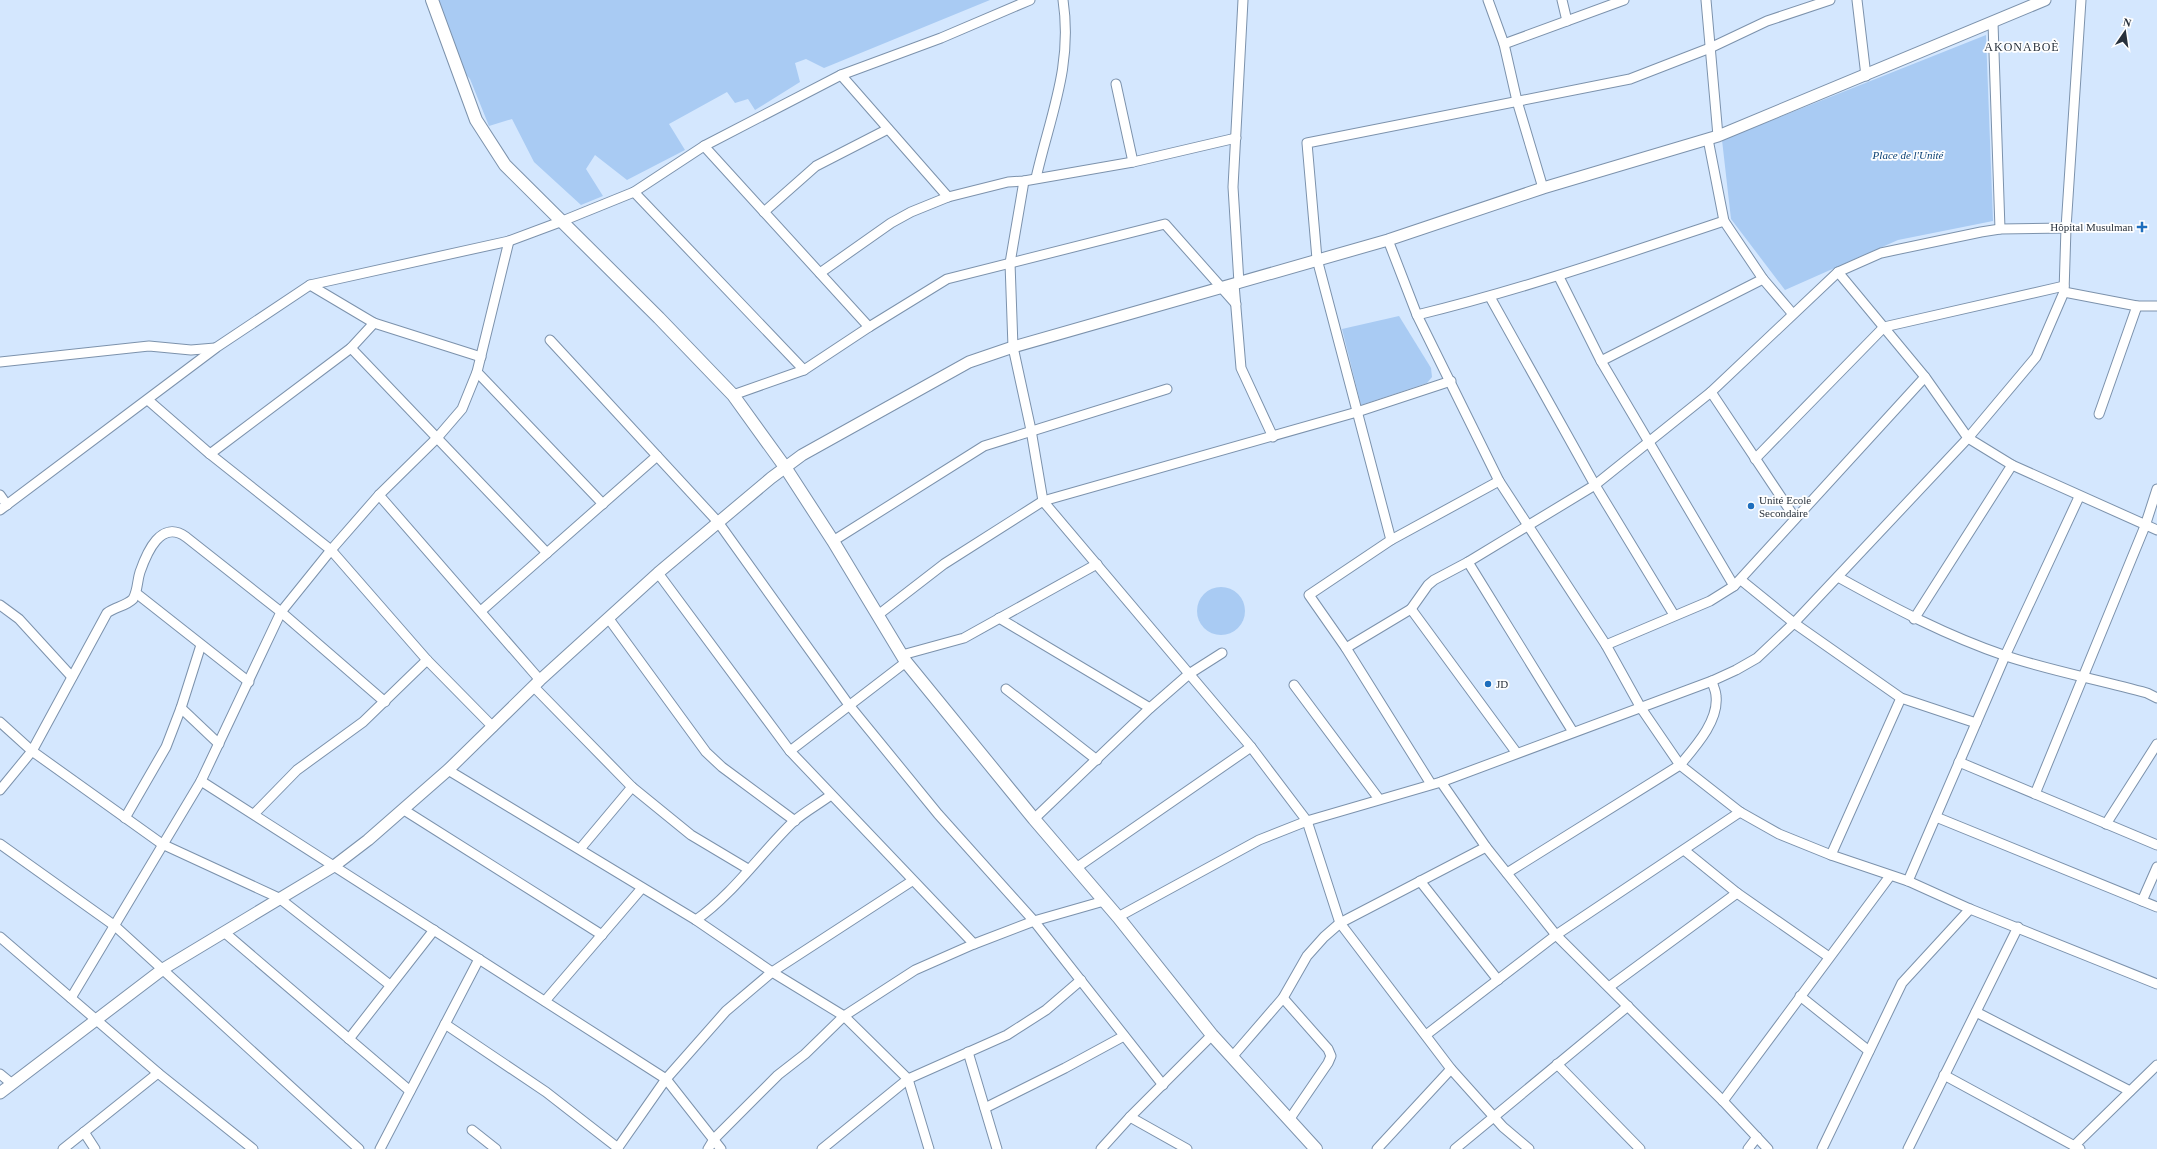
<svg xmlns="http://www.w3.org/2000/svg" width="2157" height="1149" viewBox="0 0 2157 1149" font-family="Georgia,serif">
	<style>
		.green { fill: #a9cbf3 }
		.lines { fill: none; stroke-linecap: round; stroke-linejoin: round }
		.minor-casing { stroke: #7c92ac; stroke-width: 11 }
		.tertiary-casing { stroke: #7c92ac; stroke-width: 13 }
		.secondary-casing { stroke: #7c92ac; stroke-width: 14 }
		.minor { stroke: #fff; stroke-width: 9 }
		.tertiary { stroke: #fff; stroke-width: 11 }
		.secondary { stroke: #fff; stroke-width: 12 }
		.poi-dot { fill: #1e6ebd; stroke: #fff; stroke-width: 1.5 }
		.labels { text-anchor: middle; stroke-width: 3.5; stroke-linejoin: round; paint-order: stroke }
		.park-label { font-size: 11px; font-style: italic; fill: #0a4074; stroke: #fff }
		.poi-label { font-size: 11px; fill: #27303b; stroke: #fff; text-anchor: start }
		.neighbourhood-label { font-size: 12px; letter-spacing: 1px; fill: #27303b; stroke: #fff }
	</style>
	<rect width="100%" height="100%" fill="#d4e7fe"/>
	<g class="green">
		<polygon points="436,0 990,0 824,68 806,59 795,63 800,82 755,110 748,99 735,103 727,92 669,124 685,150 627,180 595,155 586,169 603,196 581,205 534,162 512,119 489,126 470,79 462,70"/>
		<polygon points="1986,35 1993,221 1898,240 1785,290 1731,219 1722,140"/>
		<polygon points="1399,316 1431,368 1432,377 1427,383 1361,405 1342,329"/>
		<circle cx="1221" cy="611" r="24"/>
	</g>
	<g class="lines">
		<defs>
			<g id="minor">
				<polyline points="1488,0 1504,44 1517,101 1543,188"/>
				<polyline points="1562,0 1567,21"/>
				<polyline points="1706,0 1718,136"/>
				<polyline points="1857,0 1866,76"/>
				<polyline points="1993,23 2000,229"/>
				<polyline points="1504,44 1624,0"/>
				<polyline points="841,75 948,197"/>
				<polyline points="1116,84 1133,162"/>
				<polyline points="1708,139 1724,221 1763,279 1792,313"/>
				<polyline points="704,146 869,327"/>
				<path d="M1036,178C1050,116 1073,66 1063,0"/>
				<polyline points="1024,181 1010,263 1013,347 1031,430 1043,501 1251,747 1307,821 1340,923 1451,1069 1503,1127 1529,1149"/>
				<polyline points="634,192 804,370"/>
				<polyline points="764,212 816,166 888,129"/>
				<polyline points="1388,240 1417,315 1499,481 1606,645 1641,708 1680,765 1740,812 1779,834 1831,855 1908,881 1970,909 2157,984"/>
				<polyline points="1838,272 1925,377 1968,438 2012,465 2157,530"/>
				<polyline points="820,273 891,223 911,212 948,197 1008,182 1024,181 1133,162 1236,138"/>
				<polyline points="1559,277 1601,361 1734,586"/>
				<polyline points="1239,283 1233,187 1243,0"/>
				<polyline points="1234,284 1241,368 1273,437"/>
				<polyline points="310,285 374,323 481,357"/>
				<polyline points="2064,292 2137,306 2157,306"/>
				<polyline points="1490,297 1595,485 1674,615"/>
				<path d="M1417,315C1521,290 1622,255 1724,221"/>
				<polyline points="550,340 718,522 849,705 938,814 1034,921 1163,1085"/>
				<polyline points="351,348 547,553"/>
				<polyline points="1601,361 1763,279"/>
				<polyline points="0,362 149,346 191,350 215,348"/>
				<polyline points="477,372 603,504"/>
				<polyline points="1711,392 1795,518"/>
				<polyline points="733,395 804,370 869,327 947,279 1165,224 1236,304"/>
				<polyline points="148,400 210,454 331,550 427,660 493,727"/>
				<polyline points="2099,414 2137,306"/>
				<polyline points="210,454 351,348 374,323"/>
				<polyline points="1755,459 1884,327 2064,286"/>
				<polyline points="0,495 7,505"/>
				<polyline points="379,495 540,680"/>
				<polyline points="0,510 217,347 310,285 509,241 560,222 634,192 704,146 841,75 941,38 1030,0"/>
				<polyline points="1391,540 1317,259 1307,143 1630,79 1710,48 1767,21 1830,0"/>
				<polyline points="833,541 984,446 1167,389"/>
				<polyline points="1468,562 1573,732"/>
				<polyline points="658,573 790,751 974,944"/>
				<path d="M1838,577C1892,607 1947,636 2006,656C2052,671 2100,680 2147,693L2157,698"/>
				<polyline points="1741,580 1794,623 1901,698 1976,723"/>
				<polyline points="136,593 249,682"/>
				<polyline points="0,605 19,619 72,677"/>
				<polyline points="1411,609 1516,752"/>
				<polyline points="481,611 657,456"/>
				<polyline points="878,615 944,564 1043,501 1357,412 1451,381"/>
				<polyline points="999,618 1150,708"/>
				<polyline points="609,619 706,752 722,767 795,821"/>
				<polyline points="1914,619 2012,465"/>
				<polyline points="1606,645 1710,601 1734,586 1925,377"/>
				<polyline points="1346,648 1411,609 1428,585 1434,580 1468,562 1595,485 1711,392 1838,272 1881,253 1981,232 2000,229 2066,228"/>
				<polyline points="902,655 964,638 1097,564"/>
				<polyline points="1294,685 1379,799"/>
				<polyline points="534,687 632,787 691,835 748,869"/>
				<polyline points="1006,689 1097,760"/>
				<polyline points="181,708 219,744"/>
				<polyline points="0,722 32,751 162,844 279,898 390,985"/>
				<polyline points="790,751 906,662"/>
				<polyline points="1959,762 2157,845"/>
				<polyline points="448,770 696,920 772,972 844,1016 908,1079 929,1149"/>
				<polyline points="201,781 666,1079 721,1149"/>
				<polyline points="1441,782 1486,847 1556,935 1723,1101 1768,1149"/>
				<polyline points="1431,784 1346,648 1309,595 1391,540 1499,481"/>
				<path d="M0,790L32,751L107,613C115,607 126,606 133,599C138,590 137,581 140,572C147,552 161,519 186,537L281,612L385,702"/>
				<polyline points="2035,794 2145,526 2157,489"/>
				<polyline points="404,810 602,935"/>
				<polyline points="254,814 297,770 363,722 427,660"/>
				<polyline points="1936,817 2157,907"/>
				<polyline points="125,818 166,747 181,708 201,645"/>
				<polyline points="1034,819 1150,708 1189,674 1222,653"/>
				<polyline points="2106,824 2157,744"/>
				<polyline points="0,844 115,926 359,1149"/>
				<polyline points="580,849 632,787"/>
				<polyline points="1684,850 1737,893 1829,957"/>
				<polyline points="1831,855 1901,698"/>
				<polyline points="1076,868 1251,747"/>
				<path d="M1507,873L1680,765C1695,747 1719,721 1716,696C1716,691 1713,686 1712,681"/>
				<polyline points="1420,881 1498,980"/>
				<polyline points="1908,881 2005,656 2079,497"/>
				<polyline points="2142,901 2157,867"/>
				<polyline points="1118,917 1259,840 1307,821 1441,782 1712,681 1736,670 1757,658 1794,623 1968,438 2036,357 2064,292 2066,228 2081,0"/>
				<path d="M696,920C734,893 760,854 793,822C804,812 819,804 831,795"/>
				<polyline points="224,932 410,1091"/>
				<polyline points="0,937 158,1073 253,1149"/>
				<polyline points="1609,987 1737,893"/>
				<polyline points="1800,996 1869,1051"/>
				<polyline points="71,998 201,781 281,612 331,550 379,495 437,438 462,409 477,372 509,241"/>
				<polyline points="1283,998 1328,1049 1331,1056 1328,1063 1289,1120"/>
				<polyline points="545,1001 642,888"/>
				<polyline points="1976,1012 2130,1091"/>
				<polyline points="445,1024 546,1092 618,1148"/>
				<polyline points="1426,1035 1556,935 1740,812"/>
				<polyline points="349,1039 434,930"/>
				<polyline points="968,1052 997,1149"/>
				<polyline points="1232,1057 1283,998 1307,956 1324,937 1340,923 1486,847"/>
				<polyline points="1557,1064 1640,1149"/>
				<polyline points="0,1074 11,1083"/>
				<polyline points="1944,1075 2080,1149"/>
				<polyline points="1723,1101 1890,876"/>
				<polyline points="985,1108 1065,1068 1124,1036"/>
				<polyline points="1130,1117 1187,1149"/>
				<polyline points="472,1130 496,1149"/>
				<polyline points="84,1132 95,1149"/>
				<polyline points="2074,1146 2157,1065"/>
				<polyline points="63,1149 158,1073"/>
				<polyline points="380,1149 479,959"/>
				<polyline points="617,1149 666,1079 726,1011 772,972 912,881"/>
				<polyline points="708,1149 714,1139 778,1075 805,1054 844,1016 915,970 974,944 1034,921 1104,901"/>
				<polyline points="822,1149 908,1079 1007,1035 1046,1010 1081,980"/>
				<polyline points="1101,1149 1130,1117 1212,1035"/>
				<polyline points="1377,1149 1451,1069"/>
				<polyline points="1455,1149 1628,1006"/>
				<polyline points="1748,1149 1757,1137"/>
				<polyline points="1822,1149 1902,983 1970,909"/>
				<polyline points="1908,1149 2018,927"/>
			</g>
			<polyline id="tertiary" points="0,1093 163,969 334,866 368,840 448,770 540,680 658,573 771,478 802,455 969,362 1013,347 1388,240 1543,188 1718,136 2045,0"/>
			<polyline id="secondary" points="432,0 476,120 505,165 659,318 733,395 785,467 833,541 906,662 1034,819 1118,917 1212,1035 1316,1149"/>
		</defs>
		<use href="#minor" class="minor-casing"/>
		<use href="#tertiary" class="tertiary-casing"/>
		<use href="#secondary" class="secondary-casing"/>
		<use href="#minor" class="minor"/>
		<use href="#tertiary" class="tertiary"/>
		<use href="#secondary" class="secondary"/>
	</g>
	<g class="poi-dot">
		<path d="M2140 221h4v4h4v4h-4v4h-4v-4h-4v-4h4z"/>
		<circle cx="1751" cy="506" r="4"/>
		<circle cx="1488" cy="684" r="4"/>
	</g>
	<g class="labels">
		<g class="park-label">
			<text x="1908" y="159">Place de l'Unité</text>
		</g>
		<g class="poi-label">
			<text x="2133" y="231" text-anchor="end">Hôpital Musulman</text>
			<text x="1759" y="504">Unité Ecole<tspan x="1759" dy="13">Secondaire</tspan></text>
			<text x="1496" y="688">JD</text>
		</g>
		<g class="neighbourhood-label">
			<text x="2022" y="51">AKONABOÈ</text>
		</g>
	</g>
	<g transform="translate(2125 32) rotate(13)" stroke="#ffffff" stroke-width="3" paint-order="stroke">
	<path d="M0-3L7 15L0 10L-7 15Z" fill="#27303b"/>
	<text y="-6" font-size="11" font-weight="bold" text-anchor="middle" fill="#27303b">N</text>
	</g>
</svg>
